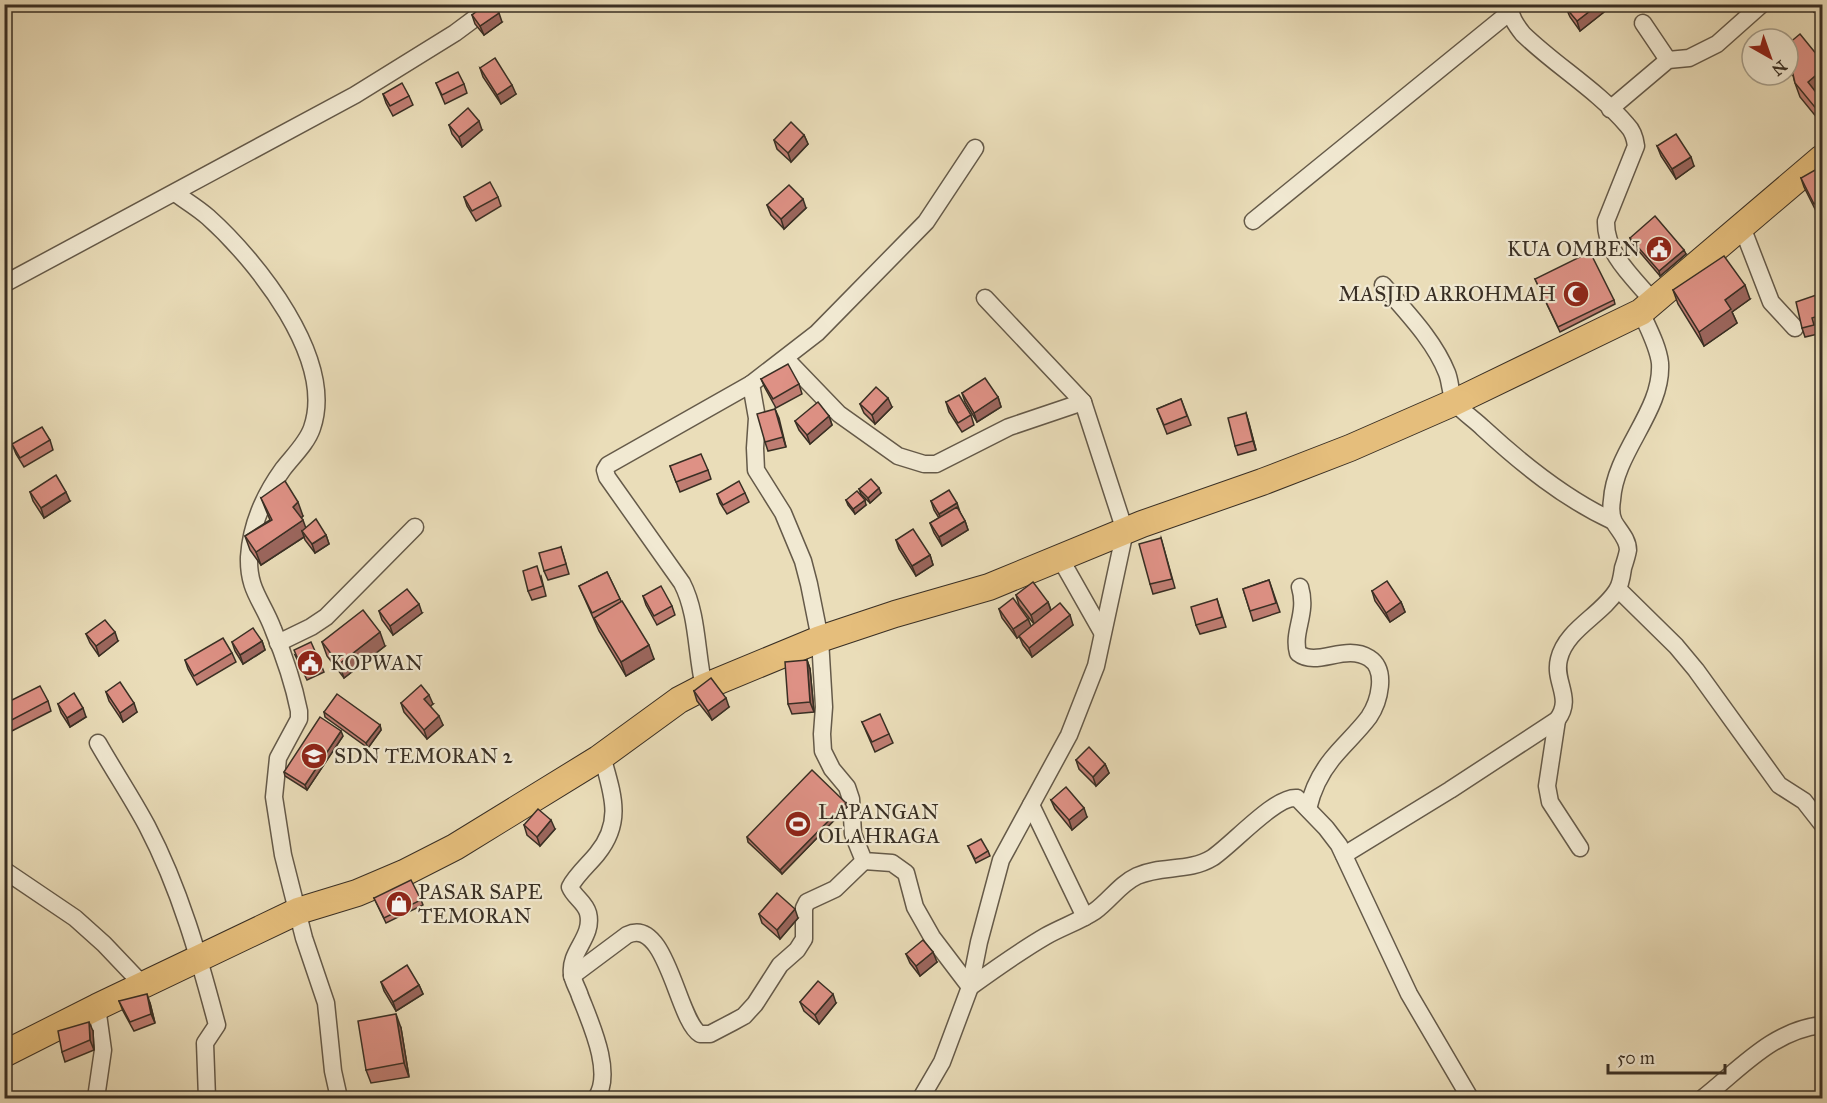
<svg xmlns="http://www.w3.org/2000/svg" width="1827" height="1103" viewBox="0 0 1827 1103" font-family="'IM FELL Great Primer',serif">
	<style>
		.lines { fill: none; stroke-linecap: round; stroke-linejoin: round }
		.street-casing { stroke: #655a49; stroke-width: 19 }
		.primary-casing { stroke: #392f24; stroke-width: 28 }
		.street { stroke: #f1e9d2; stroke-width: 16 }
		.primary { stroke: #e5be7c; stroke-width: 26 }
		.wall { fill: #bf7d72; stroke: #392f24; stroke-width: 1.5 }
		.shaded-wall { fill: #9b665d; stroke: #392f24; stroke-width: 1.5 }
		.building { fill: #de9185; stroke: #392f24; stroke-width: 1.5 }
		.labels { text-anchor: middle; stroke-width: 4.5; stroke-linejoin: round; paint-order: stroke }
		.poi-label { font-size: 21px; fill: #392f24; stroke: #f1e9d2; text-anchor: start }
	</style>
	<rect width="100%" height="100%" fill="#eaddb9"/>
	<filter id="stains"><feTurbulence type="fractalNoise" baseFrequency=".00333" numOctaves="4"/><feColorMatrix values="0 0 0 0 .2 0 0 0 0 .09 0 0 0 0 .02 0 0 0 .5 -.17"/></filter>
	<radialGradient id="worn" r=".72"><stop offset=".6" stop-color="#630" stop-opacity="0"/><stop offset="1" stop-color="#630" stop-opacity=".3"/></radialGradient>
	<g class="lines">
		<defs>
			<g id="street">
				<path d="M1509,4C1510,17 1516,25 1523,34C1556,66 1597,90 1627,125C1633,131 1635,138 1636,146L1606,221C1605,254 1634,278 1653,301"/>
				<polyline points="1643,23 1668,60"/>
				<polyline points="1610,109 1668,60 1689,58 1717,44 1762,4"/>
				<path d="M175,193C186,201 198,208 208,217C256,260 336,359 312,428C307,443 293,456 283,469C265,494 251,525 249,557C248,590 262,600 273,629C283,653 294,686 299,711V719L278,758L274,797L283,855L304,938L326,1003L333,1071L339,1098"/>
				<polyline points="1253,221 1510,12"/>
				<polyline points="1742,227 1771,302 1795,328"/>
				<polyline points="4,284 355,95 455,33 494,4"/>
				<path d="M1383,285C1406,312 1434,340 1447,373C1451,383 1450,396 1456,404C1464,413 1475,420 1483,428C1522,464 1565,499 1613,521"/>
				<polyline points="786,359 839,414 898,456 924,464 936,464 1009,427 1083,402"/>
				<path d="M751,384L757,418L755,448L756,470L783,513L803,561L809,584L820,639L824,707L822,734L823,751L832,769L847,787L851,799L853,834L864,861L892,863L906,873L915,907L932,937L970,987C995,969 1020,951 1046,936C1062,927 1080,921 1095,911C1110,900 1120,884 1137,876C1161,865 1189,872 1212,858C1231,846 1276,795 1297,798L1326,828L1339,845L1409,994L1470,1098"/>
				<polyline points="1060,558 1102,632"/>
				<path d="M1300,587C1308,614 1292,631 1298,653C1317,668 1345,643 1369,658C1388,670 1379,702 1369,717C1358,732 1343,745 1332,759C1320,774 1312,791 1308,809"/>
				<polyline points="1618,589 1676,646 1696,670 1779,785 1804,801 1822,824"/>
				<polyline points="278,643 311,627 326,617 415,527"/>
				<path d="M704,687C696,653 698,614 682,583L607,477L605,470L608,465L751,384L817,333L926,222L975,148"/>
				<polyline points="1557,720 1547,786 1550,802 1580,848"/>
				<path d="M98,743C114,771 132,798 147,826C180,889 199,957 217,1025L205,1043L207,1098"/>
				<polyline points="1031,805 1085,917"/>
				<path d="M1344,855L1450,790L1557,720C1574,698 1553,682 1559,659C1566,629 1602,615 1617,590C1621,584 1622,575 1623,568C1625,562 1627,556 1628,550C1628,539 1619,531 1614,522C1611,516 1611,506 1612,500C1615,451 1663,411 1660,363C1658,346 1648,328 1641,312"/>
				<polyline points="4,870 75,918 104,944 143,985"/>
				<path d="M572,976L627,935C667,916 677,1020 700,1034H710L733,1022L744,1016L755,1004L780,965L797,950L804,939V908L807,902L835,889L864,861"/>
				<polyline points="96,1098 103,1050 97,1007"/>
				<path d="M596,1098C614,1073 590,1022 580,996C578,989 573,982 572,974C569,951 594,937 588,913C585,902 574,897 570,887C576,875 589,864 597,854C624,821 612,793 602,756"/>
				<polyline points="921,1098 942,1062 970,987 979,942 1001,860 1069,735 1096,666 1125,531 1083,402 985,298"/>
				<path d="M1703,1098C1740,1069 1773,1030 1822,1025"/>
			</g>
			<polyline id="primary" points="4,1054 97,1007 298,911 357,893 404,873 455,847 598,759 679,700 704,687 820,639 895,614 989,587 1142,524 1262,482 1350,448 1455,402 1641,312 1822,158"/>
		</defs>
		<use href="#street" class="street-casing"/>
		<use href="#primary" class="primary-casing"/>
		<use href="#street" class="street"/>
		<use href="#primary" class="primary"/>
	</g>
	<g class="wall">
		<polygon points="1571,4 1601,4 1604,12 1580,31 1570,17 1566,8"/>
		<polygon points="1808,4 1822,4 1822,25 1815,11 1814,12"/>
		<polygon points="472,15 502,22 484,35 475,24"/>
		<polygon points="1788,44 1822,61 1822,88 1817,93 1822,100 1822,124 1800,97 1795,83 1793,75 1787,76 1787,75 1788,75"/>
		<polygon points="480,68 516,94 501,104 483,77"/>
		<polygon points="436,83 464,84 467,93 445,104"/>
		<polygon points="383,94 409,96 413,105 393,116 386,103"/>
		<polygon points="449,125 482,130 462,147 452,134"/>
		<polygon points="804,135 808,144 791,162 777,149 774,140"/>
		<polygon points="1657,146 1694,166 1676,179 1661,156"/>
		<polygon points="1801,178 1822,185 1822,210 1817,213 1804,187"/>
		<polygon points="464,197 498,197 501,206 476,221 467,206"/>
		<polygon points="767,205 806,208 784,229 771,215"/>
		<polygon points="1630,238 1686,254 1660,276 1632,243"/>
		<polygon points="1535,279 1614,300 1615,304 1560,332"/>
		<polygon points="1673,290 1750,299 1732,312 1737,323 1704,346 1678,304"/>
		<polygon points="1822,293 1822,325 1816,327 1818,334 1805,337 1802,328"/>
		<polygon points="761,379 799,384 802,394 776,408 765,388"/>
		<polygon points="962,393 998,397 1001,407 977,422 965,402"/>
		<polygon points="1181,399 1191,425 1167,434 1157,409"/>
		<polygon points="946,402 971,415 974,425 962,432 949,412"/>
		<polygon points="860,404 892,407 875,424 864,413"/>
		<polygon points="775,409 786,447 768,451 765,442"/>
		<polygon points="1246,413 1256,450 1238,455 1235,446"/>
		<polygon points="829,416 832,425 810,444 799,430 795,421"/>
		<polygon points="50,440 53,450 24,467 16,454 12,444"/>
		<polygon points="670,466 708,470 711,479 680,492"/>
		<polygon points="859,489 881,493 870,503 861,494"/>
		<polygon points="30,492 70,501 44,518 33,501"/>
		<polygon points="745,493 749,502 727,514 720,503 717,494"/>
		<polygon points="261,498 303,516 301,518 305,528 326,535 329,544 315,553 305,540 304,537 261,565 250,550 245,536 270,520"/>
		<polygon points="846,500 866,505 855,514 848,505"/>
		<polygon points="931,501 960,512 965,521 968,530 942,546 934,533 930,523 939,518 934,510"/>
		<polygon points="1161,538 1175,588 1153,594 1150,584"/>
		<polygon points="896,540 930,555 933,565 916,576 899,549"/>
		<polygon points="561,547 569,574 548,580 544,571"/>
		<polygon points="607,572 621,601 654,659 626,676 599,631 579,586"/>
		<polygon points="541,576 546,596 532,600 528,591"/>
		<polygon points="1269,580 1280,612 1253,621 1243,589"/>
		<polygon points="1372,591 1401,602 1405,612 1390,622 1375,601"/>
		<polygon points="1016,595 1048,602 1051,610 1073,625 1032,657 1023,645 1019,636 1017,638 1002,618 999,609 1028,619 1031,627 1034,624 1019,605"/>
		<polygon points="643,596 672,606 675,615 657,625 646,605"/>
		<polygon points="1217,599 1226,627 1200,634 1196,625"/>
		<polygon points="379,611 422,613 393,635 382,620"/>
		<polygon points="86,634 118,641 99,656 90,643"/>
		<polygon points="262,641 265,650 243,664 235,651 232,642"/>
		<polygon points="322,642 385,646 344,678 327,656"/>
		<polygon points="232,653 236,662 197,685 188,669 185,660"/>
		<polygon points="295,655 322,667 324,672 307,680"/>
		<polygon points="807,660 810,669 814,712 792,714 788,704"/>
		<polygon points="694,691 729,707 712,720 697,701"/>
		<polygon points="106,692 137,712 123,722 109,701"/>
		<polygon points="48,701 51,711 4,735 4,704"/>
		<polygon points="401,703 433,704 430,706 443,725 427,739 404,712"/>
		<polygon points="58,704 86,717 70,727 61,713"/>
		<polygon points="324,712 380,725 381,730 368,748 325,717"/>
		<polygon points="862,722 889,734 893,743 875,752"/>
		<polygon points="343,736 307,790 285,776 284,772"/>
		<polygon points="1076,760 1105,764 1109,773 1096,786 1079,769"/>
		<polygon points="1051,800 1087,817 1072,830 1055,809"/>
		<polygon points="846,803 847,807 782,874 748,842 747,837"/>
		<polygon points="524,825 555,829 540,846 527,835"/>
		<polygon points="968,846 988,851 990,856 976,863"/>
		<polygon points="374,898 421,900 423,905 386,923"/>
		<polygon points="759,914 798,918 780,939 762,923"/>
		<polygon points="906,954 937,962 920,976 910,963"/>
		<polygon points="381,982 419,985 423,994 396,1011 384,991"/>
		<polygon points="119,1001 150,1003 155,1023 134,1031 123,1011"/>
		<polygon points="800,1002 836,1003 819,1024 804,1011"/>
		<polygon points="401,1028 409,1077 371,1083 366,1070"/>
		<polygon points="93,1031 94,1050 65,1062 62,1052"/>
	</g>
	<g class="shaded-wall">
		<polygon points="1599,4 1601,4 1604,12 1580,31 1577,21"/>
		<polygon points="499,13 502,22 484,35 480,26"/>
		<polygon points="1822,14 1822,24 1820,16"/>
		<polygon points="1822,70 1822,88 1813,96 1808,82"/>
		<polygon points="512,85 516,94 501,104 497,95"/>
		<polygon points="1822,107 1822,124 1818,111"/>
		<polygon points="479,121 482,130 462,147 459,137"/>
		<polygon points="804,135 808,144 791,162 788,153"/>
		<polygon points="1691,157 1694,166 1676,179 1672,169"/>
		<polygon points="803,199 806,208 784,229 781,219"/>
		<polygon points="1684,250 1686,254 1660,276 1659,271"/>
		<polygon points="1745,285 1750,299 1732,312 1737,323 1704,346 1699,332 1725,300"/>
		<polygon points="998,397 1001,407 977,422 974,413"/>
		<polygon points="888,398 892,407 875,424 872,415"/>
		<polygon points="775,409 779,418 786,447 783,437"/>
		<polygon points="1246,413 1249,423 1256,450 1253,441"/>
		<polygon points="829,416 832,425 810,444 807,435"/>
		<polygon points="879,488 881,493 870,503 868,498"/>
		<polygon points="66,492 70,501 44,518 41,508"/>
		<polygon points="865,500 866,505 855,514 853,509"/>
		<polygon points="298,502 303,516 298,521 293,507"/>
		<polygon points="957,503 960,512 943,523 939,514"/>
		<polygon points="303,520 308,534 302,531 304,537 261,565 256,552"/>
		<polygon points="965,521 968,530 942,546 939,537"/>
		<polygon points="326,535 329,544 315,553 312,544"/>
		<polygon points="930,555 933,565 916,576 912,566"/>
		<polygon points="1048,602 1051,611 1034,624 1031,615"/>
		<polygon points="1401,602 1405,612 1390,622 1386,613"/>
		<polygon points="419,604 422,613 393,635 390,626"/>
		<polygon points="1070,615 1073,625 1032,657 1029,648"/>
		<polygon points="1028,619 1032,628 1017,638 1013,629"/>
		<polygon points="115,632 118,641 99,656 96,646"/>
		<polygon points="380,632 385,646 344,678 339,664"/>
		<polygon points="262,641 265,650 243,664 240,655"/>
		<polygon points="649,645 654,659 626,676 621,662"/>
		<polygon points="807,660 810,669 814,712 810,702"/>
		<polygon points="429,695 433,704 428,708 424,699"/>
		<polygon points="726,698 729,707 712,720 708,711"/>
		<polygon points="134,703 137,712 123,722 120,713"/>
		<polygon points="83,708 86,717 70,727 67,718"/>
		<polygon points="439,716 443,725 427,739 424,730"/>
		<polygon points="380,725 381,730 368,748 366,743"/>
		<polygon points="341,731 343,736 307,790 305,785"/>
		<polygon points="1105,764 1109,773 1096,786 1093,777"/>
		<polygon points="846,803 847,807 782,874 780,870"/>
		<polygon points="1084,808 1087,817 1072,830 1069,820"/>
		<polygon points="551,820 555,829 540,846 537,837"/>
		<polygon points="795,909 798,918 780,939 777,930"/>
		<polygon points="933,952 937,962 920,976 916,966"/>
		<polygon points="419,985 423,994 396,1011 393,1002"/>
		<polygon points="147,994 150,1003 155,1023 151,1014"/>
		<polygon points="833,994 836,1003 819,1024 815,1015"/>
		<polygon points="396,1014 401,1028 409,1077 404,1063"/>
		<polygon points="89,1022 93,1031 94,1050 90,1040"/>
	</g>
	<g class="building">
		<polygon points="486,4 493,4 499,13 480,26 472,15"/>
		<polygon points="1571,4 1599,4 1577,21 1566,8"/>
		<polygon points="1815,4 1822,4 1822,14 1820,16 1813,6"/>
		<polygon points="1800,34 1822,61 1822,70 1808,82 1822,100 1822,107 1818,111 1795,83 1790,61 1788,61 1788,44"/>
		<polygon points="495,58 512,85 497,95 480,68"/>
		<polygon points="458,72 464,84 442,95 436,83"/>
		<polygon points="402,83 409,96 390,106 383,94"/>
		<polygon points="468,108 479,121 459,137 449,125"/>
		<polygon points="791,122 804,135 788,153 774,140"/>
		<polygon points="1676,134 1691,157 1672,169 1657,146"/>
		<polygon points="1815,170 1822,185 1822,199 1814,204 1801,178"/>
		<polygon points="490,182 498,197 472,211 464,197"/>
		<polygon points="789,185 803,199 781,219 767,205"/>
		<polygon points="1655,216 1684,250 1659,271 1630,238"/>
		<polygon points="1590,252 1614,300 1558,327 1535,279"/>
		<polygon points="1724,256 1745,285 1725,300 1731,309 1699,332 1673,290"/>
		<polygon points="1822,293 1822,315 1812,318 1814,325 1802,328 1796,302"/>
		<polygon points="788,364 799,384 773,399 761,379"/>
		<polygon points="985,378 998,397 974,413 962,393"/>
		<polygon points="876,387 888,398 872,415 860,404"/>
		<polygon points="959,395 971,415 958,423 946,402"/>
		<polygon points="1181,399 1187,416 1164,425 1157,409"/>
		<polygon points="818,402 829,416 807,435 795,421"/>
		<polygon points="775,409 783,437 765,442 757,414"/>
		<polygon points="1246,413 1253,441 1235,446 1228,418"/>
		<polygon points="42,427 50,440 20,458 12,444"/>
		<polygon points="701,454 708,470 676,482 670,466"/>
		<polygon points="56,475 66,492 41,508 30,492"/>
		<polygon points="871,479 879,488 868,498 859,489"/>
		<polygon points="285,481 298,502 293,507 303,520 256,552 245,536 272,520 261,498"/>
		<polygon points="739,481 745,493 723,505 717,494"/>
		<polygon points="949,490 957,503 939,514 931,501"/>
		<polygon points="857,491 865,500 853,509 846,500"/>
		<polygon points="957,507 965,521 939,537 930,523"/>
		<polygon points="316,519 326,535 312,544 302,531"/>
		<polygon points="913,529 930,555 912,566 896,540"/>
		<polygon points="1161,538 1172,579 1150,584 1139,544"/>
		<polygon points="561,547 566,564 544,571 539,553"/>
		<polygon points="537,566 543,586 528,591 523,571"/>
		<polygon points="607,572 620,599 592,613 579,586"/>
		<polygon points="1269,580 1276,603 1250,611 1243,589"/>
		<polygon points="1387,581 1401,602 1386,613 1372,591"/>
		<polygon points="1033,582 1048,602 1031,615 1016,595"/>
		<polygon points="661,586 672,606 654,616 643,596"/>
		<polygon points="407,589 419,604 390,626 379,611"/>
		<polygon points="1013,598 1028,619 1013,629 999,609"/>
		<polygon points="1217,599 1222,617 1196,625 1191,607"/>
		<polygon points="622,601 649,645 621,662 594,618"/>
		<polygon points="1060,603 1070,615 1029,648 1019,636"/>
		<polygon points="363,610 380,632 339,664 322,642"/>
		<polygon points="105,620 115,632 96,646 86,634"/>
		<polygon points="253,628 262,641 240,655 232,642"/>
		<polygon points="223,638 232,653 194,676 185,660"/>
		<polygon points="311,642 322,667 305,675 294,650"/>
		<polygon points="807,660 810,702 788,704 785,662"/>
		<polygon points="711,678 726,698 708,711 694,691"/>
		<polygon points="120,682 134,703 120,713 106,692"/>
		<polygon points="421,685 429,695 424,699 439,716 424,730 401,703"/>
		<polygon points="40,686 48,701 4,724 4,704"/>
		<polygon points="74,693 83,708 67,718 58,704"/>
		<polygon points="337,694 380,725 366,743 324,712"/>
		<polygon points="880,714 889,734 872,742 862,722"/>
		<polygon points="320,717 341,731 305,785 284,772"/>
		<polygon points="1089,747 1105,764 1093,777 1076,760"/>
		<polygon points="812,770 846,803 780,870 747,837"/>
		<polygon points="1066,787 1084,808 1069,820 1051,800"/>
		<polygon points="538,809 551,820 537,837 524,825"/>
		<polygon points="981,839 988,851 975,859 968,846"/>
		<polygon points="411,880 421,900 384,918 374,898"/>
		<polygon points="777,893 795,909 777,930 759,914"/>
		<polygon points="923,940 933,952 916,966 906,954"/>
		<polygon points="407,965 419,985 393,1002 381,982"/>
		<polygon points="818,981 833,994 815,1015 800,1002"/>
		<polygon points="147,994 151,1014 130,1022 119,1001"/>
		<polygon points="396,1014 404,1063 366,1070 358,1021"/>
		<polygon points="89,1022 90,1040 62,1052 58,1031"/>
	</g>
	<defs>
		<symbol id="civic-disc" viewBox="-11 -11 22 22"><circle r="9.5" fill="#8f2418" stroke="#f1e9d2"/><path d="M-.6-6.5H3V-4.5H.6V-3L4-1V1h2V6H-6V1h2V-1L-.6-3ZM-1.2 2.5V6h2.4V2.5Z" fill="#fff"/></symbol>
		<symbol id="mosque-disc" viewBox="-11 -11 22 22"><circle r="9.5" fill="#8f2418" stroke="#f1e9d2"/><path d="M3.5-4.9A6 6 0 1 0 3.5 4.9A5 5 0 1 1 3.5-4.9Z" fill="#fff"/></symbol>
		<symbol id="school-disc" viewBox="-11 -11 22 22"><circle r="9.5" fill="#8f2418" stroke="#f1e9d2"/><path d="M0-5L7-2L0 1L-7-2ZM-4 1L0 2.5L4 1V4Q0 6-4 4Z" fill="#fff"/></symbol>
		<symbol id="stadium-disc" viewBox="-11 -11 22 22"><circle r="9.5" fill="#8f2418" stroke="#f1e9d2"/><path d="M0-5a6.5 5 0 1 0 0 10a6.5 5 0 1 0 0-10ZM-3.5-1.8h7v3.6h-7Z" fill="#fff"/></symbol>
		<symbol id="shop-disc" viewBox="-11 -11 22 22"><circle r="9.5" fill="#8f2418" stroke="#f1e9d2"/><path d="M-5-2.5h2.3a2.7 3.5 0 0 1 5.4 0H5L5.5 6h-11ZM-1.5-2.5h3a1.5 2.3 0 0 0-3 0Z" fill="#fff"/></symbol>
	</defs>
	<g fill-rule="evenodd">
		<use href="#civic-disc" x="1644" y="234" width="30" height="30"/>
		<use href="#mosque-disc" x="1561" y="279" width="30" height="30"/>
		<use href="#civic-disc" x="295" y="648" width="30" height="30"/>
		<use href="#school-disc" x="299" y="741" width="30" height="30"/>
		<use href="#stadium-disc" x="783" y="809" width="30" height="30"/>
		<use href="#shop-disc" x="384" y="889" width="30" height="30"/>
	</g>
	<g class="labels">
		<g class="poi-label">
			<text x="1640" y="256" text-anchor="end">KUA OMBEN</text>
			<text x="1556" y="301" text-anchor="end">MASJID ARROHMAH</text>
			<text x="330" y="670">KOPWAN</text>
			<text x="334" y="763">SDN TEMORAN 2</text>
			<text x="818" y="819">LAPANGAN<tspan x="818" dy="24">OLAHRAGA</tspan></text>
			<text x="418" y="899">PASAR SAPE<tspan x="418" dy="24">TEMORAN</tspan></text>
		</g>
	</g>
	<rect width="1827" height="1103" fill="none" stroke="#eaddb9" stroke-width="24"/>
	<rect x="6" y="6" width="1815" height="1091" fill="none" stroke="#392f24" stroke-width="3"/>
	<rect x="12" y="12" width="1803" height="1079" fill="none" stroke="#392f24" stroke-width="1.5"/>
	<g transform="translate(1770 57) rotate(140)"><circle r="28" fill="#f1e9d2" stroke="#a79f8c" stroke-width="1.5"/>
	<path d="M0-4.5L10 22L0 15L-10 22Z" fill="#8f2418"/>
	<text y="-9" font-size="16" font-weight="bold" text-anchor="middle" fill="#392f24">N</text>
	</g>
	<path d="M1608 1064v9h117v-9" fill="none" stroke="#392f24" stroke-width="3"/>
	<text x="1617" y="1064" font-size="18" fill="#392f24" stroke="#f1e9d2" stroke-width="4.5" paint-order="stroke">50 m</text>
	<rect width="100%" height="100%" filter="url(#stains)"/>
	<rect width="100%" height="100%" fill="url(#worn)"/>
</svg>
